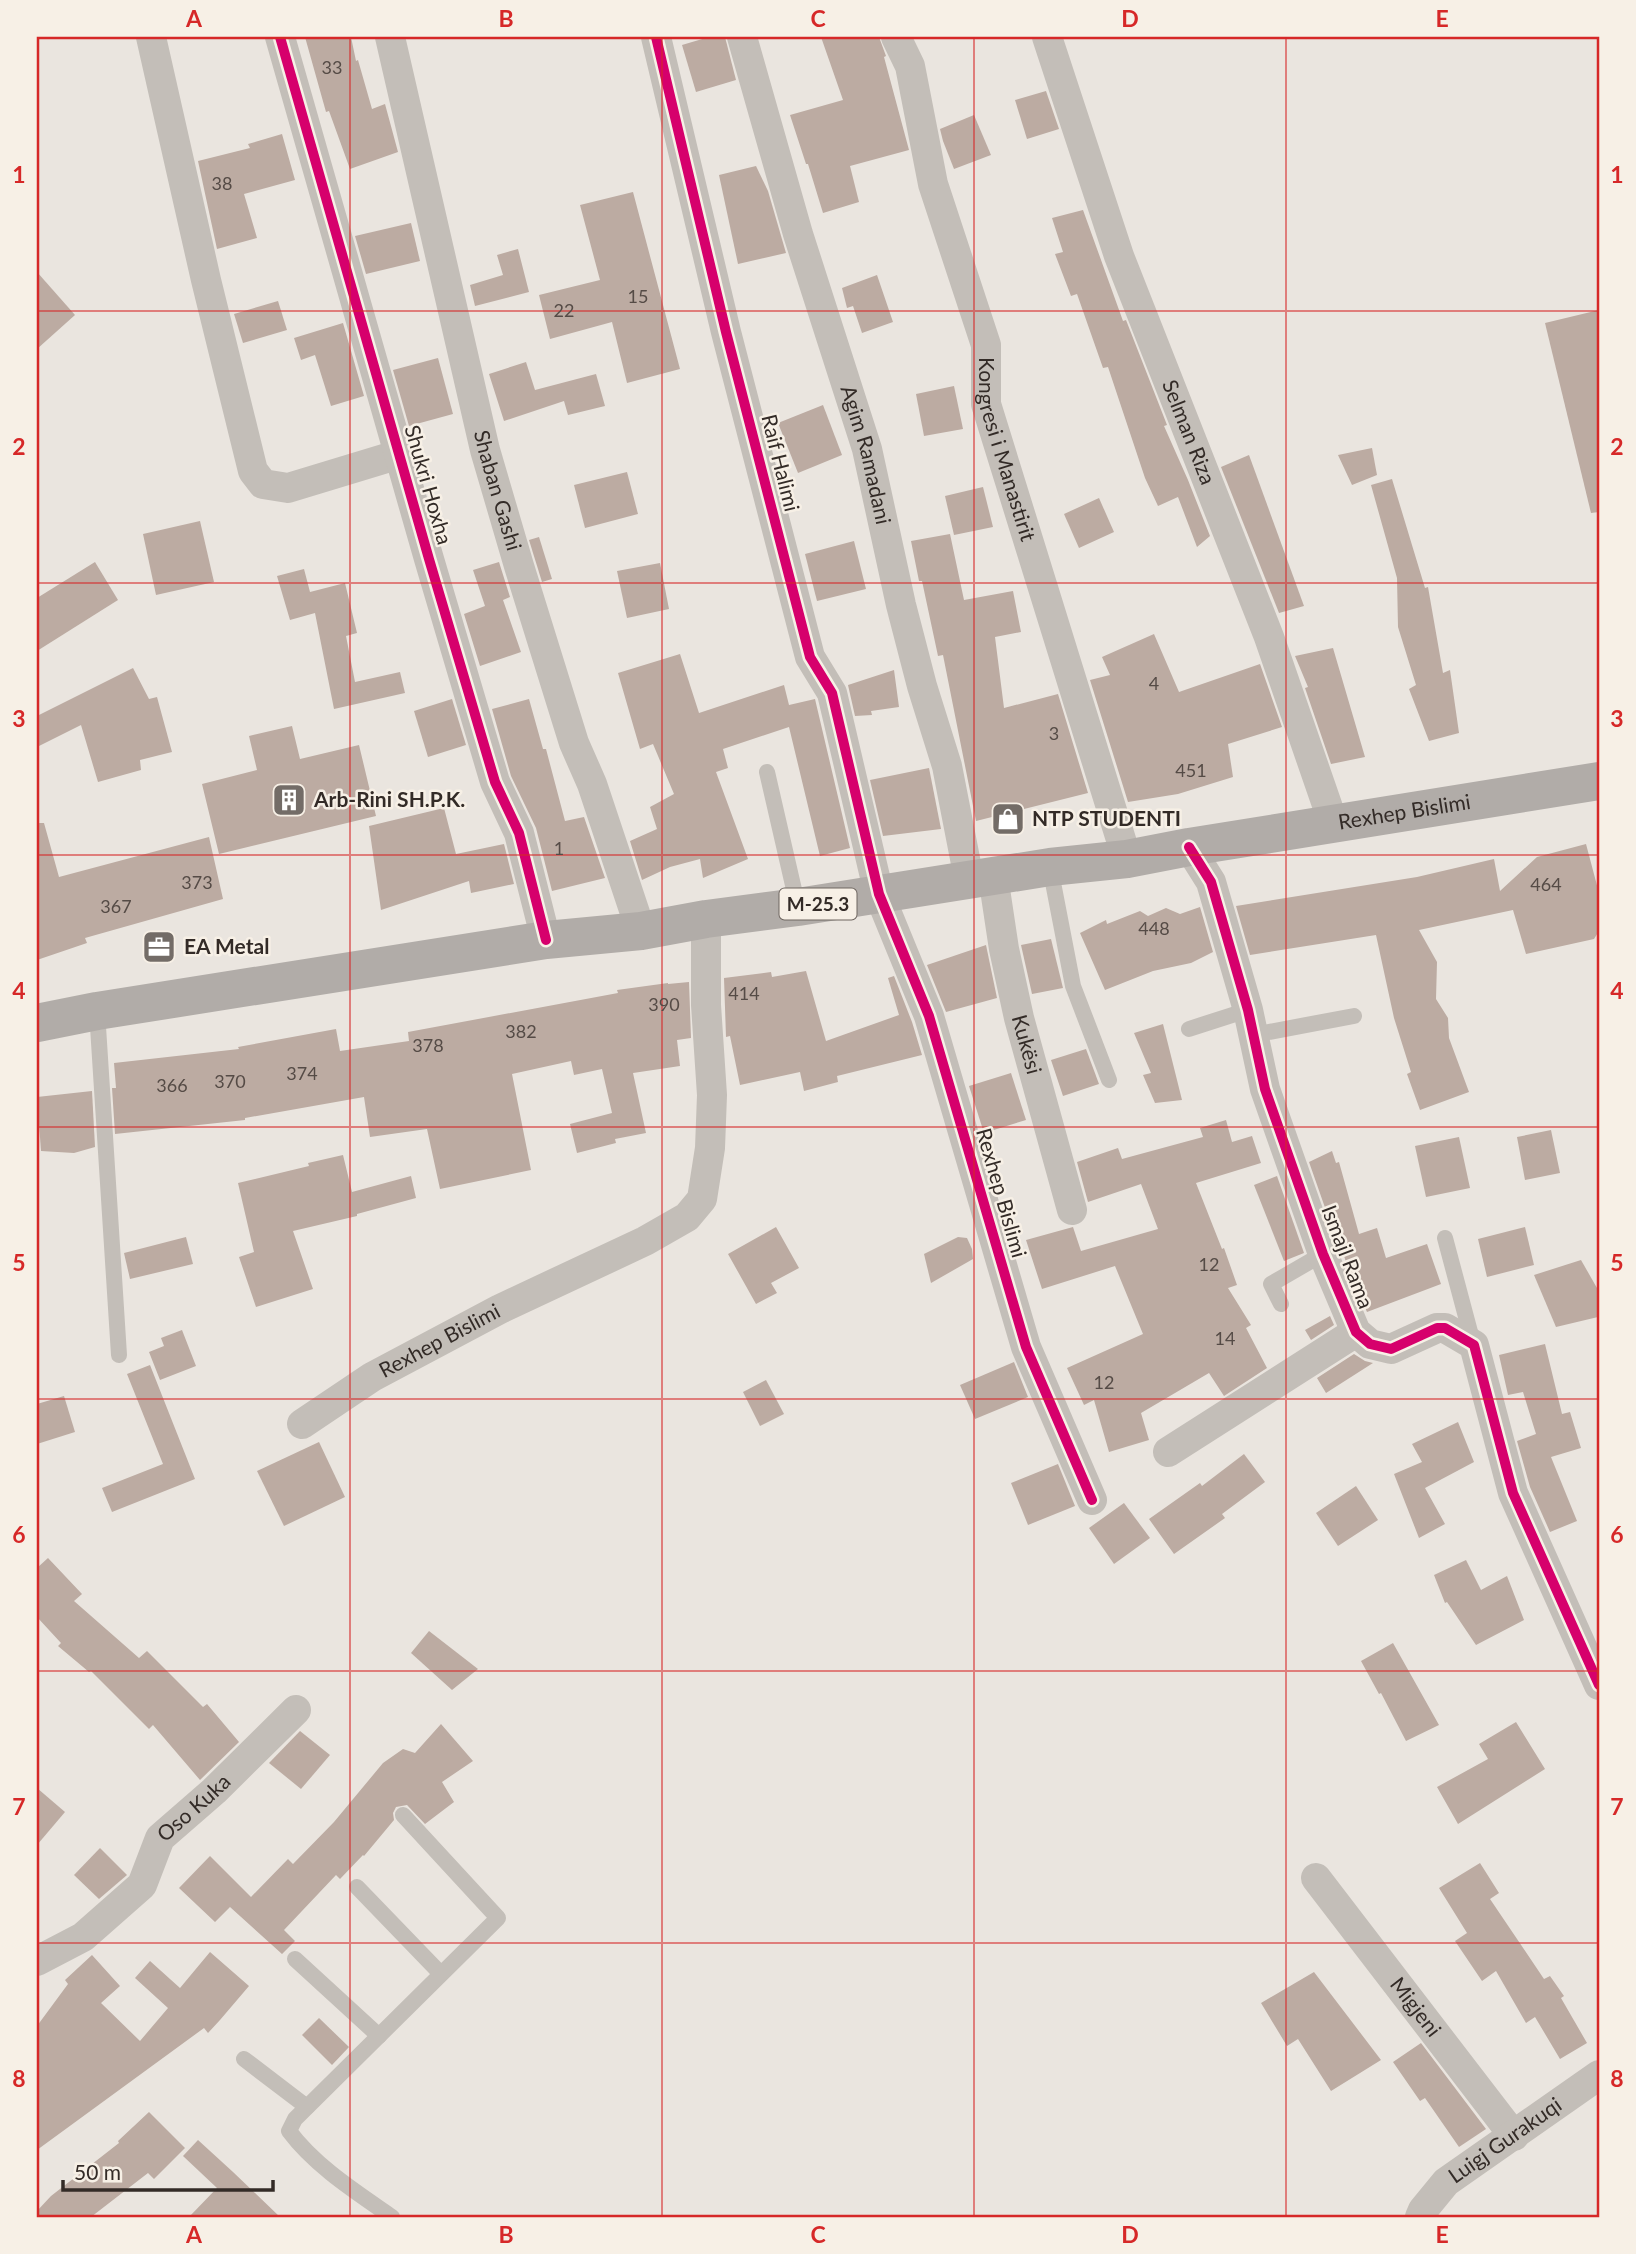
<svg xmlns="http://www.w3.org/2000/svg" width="1636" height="2254" viewBox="0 0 1636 2254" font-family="Lato,sans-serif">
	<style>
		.building { fill: #bcaba2 }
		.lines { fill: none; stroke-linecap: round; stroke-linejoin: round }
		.service { stroke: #c3beb8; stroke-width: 16 }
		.minor { stroke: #c3beb8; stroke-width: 30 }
		.primary { stroke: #b1aca8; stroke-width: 38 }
		.cycleway-casing { stroke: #f7f0e6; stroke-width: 15 }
		.cycleway { stroke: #d6006c; stroke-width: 10 }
		.grid { fill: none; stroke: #d62828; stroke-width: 2; stroke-opacity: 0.55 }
		.labels { text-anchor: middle; stroke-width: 5; stroke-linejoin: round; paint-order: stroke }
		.number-label { font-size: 18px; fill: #554b46 }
		.shield { fill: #f7f0e6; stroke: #6e6660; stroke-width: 2 }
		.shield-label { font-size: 19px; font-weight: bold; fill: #332b27 }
		.street-label { font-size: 21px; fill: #332b27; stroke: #f7f0e6 }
		.poi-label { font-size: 21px; font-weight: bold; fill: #332b27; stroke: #f7f0e6; text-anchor: start }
		.neatline { fill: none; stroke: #d62828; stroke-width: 2.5 }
		.grid-label { font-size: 23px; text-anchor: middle; font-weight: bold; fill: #d62828 }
	</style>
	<rect width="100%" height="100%" fill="#eae5df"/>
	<g class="building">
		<polygon points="305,37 351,37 356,61 358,60 372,109 385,104 398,152 350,169 329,111 326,112"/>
		<polygon points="709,37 725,37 736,80 696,92 682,45"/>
		<polygon points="821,37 879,37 886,56 884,57 909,150 850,166 859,202 823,213 808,164 806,164 790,115 843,100"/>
		<polygon points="1046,91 1059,129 1027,139 1015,100"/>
		<polygon points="974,115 991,155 954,169 943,141 940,129"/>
		<polygon points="282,134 295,180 244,194 257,238 217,249 198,161 250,148 248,144"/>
		<polygon points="756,166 768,191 786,253 738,264 719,175"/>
		<polygon points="633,192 680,369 627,383 612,322 550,339 539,295 600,280 580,205"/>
		<polygon points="1083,210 1123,321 1126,320 1167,425 1164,426 1188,480 1210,536 1197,547 1178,497 1158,506 1145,478 1108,367 1103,368 1077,294 1071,296 1055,254 1063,252 1052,218"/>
		<polygon points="411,223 420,261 366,274 355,236"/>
		<polygon points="518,249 529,292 475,306 470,285 503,275 497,255"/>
		<polygon points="37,272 75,315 37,349"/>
		<polygon points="877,275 893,322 862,333 853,306 847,308 842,288"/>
		<polygon points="278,301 287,330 243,343 234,314"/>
		<polygon points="1599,310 1599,512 1591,513 1545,323"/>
		<polygon points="343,323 364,396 331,406 315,355 301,360 294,338"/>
		<polygon points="438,358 453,414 409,426 393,370"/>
		<polygon points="526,362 535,390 596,374 605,406 568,415 564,401 504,421 489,374"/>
		<polygon points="954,386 963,429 924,436 916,394"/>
		<polygon points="823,405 842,455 798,473 778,423"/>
		<polygon points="1372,448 1377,475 1352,485 1338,455"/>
		<polygon points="1249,455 1304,606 1279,613 1221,467"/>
		<polygon points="627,472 638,514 585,528 574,485"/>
		<polygon points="1392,479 1425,588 1428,587 1443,673 1450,670 1459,733 1429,741 1409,689 1416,685 1398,627 1397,578 1371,485"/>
		<polygon points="983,487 993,527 954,535 945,496"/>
		<polygon points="1099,498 1114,532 1079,548 1064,514"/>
		<polygon points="200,521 214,582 156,595 143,534"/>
		<polygon points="950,534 964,600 1013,591 1021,632 995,637 1004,708 1058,694 1088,793 976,821 943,655 938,656 922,581 919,581 911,541"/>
		<polygon points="539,537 552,579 542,582 529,540"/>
		<polygon points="854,541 866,589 817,601 805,554"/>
		<polygon points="95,562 118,600 37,651 37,598"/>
		<polygon points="499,562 510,597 503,600 521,652 480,666 464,614 485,606 473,570"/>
		<polygon points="660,563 669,609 627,618 617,571"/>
		<polygon points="304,569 310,592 345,583 357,633 346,636 355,682 400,672 405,693 334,709 315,613 290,620 277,576"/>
		<polygon points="1154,634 1179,692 1260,664 1282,727 1228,744 1233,777 1178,794 1128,802 1090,680 1110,675 1102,657"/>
		<polygon points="1333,648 1365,757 1331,764 1305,688 1308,687 1295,656"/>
		<polygon points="680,654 699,713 784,685 789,705 815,699 850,848 820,856 789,727 723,749 728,768 716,772 748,859 703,878 700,859 670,867 642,880 630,841 657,829 650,807 674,794 653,744 640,749 618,673"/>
		<polygon points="133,668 149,699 157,697 172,752 140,760 141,770 98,782 81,725 37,747 37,716"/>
		<polygon points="894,670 899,707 871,711 872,715 855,716 848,685"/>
		<polygon points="452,699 466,745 428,757 414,711"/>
		<polygon points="529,699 543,749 546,749 565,821 584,817 605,878 552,891 536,828 511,776 492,709"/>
		<polygon points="292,726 300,759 359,745 376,816 219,854 202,784 257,770 249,736"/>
		<polygon points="929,768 941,829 883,836 870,780"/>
		<polygon points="444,808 456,854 504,844 514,884 471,893 469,881 381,910 369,826"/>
		<polygon points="37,823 44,823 59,877 209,837 223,899 85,938 87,943 37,960"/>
		<polygon points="1586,844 1599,893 1599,931 1594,939 1526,954 1513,910 1419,930 1437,962 1436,999 1448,1018 1449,1038 1469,1092 1420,1110 1407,1074 1411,1072 1394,1018 1376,935 1250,955 1236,906 1417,877 1494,859 1500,891 1537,857"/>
		<polygon points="1200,907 1213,952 1191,963 1153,971 1105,990 1080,933 1106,920 1107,924 1140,911 1148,916 1166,908 1180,914"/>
		<polygon points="1051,939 1063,988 1032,994 1021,945"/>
		<polygon points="986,945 997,998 946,1012 927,965"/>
		<polygon points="806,971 826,1041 899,1015 888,978 894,976 912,1022 922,1055 837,1076 838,1082 804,1091 800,1072 740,1085 730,1036 726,1037 724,978 771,972 772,977"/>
		<polygon points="689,982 691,1038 677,1040 680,1066 633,1073 646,1133 615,1139 616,1143 577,1153 570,1124 612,1113 602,1069 574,1075 571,1061 512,1074 531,1170 440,1189 427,1129 370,1137 364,1097 245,1118 245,1120 115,1134 112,1088 116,1088 114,1063 239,1049 238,1047 336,1029 340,1051 409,1041 408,1032 618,993 617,990 668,983 668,984"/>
		<polygon points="1163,1024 1182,1100 1155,1103 1143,1075 1151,1073 1134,1033"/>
		<polygon points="1086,1049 1099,1084 1063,1096 1051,1060"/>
		<polygon points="1011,1073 1026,1120 984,1133 969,1086"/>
		<polygon points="92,1091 95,1147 74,1153 41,1151 37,1097"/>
		<polygon points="1226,1120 1232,1142 1252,1136 1261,1163 1196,1183 1222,1249 1224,1248 1237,1285 1228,1288 1251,1325 1246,1328 1267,1368 1224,1396 1209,1373 1141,1413 1149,1440 1109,1452 1094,1400 1084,1405 1067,1368 1143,1334 1115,1266 1042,1289 1026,1240 1073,1227 1081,1251 1158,1229 1141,1184 1088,1202 1077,1162 1118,1148 1122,1159 1203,1137 1200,1128"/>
		<polygon points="1551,1130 1560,1173 1525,1180 1517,1137"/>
		<polygon points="1459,1137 1470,1188 1426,1197 1415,1146"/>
		<polygon points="1332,1151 1336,1163 1339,1162 1359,1234 1377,1228 1386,1258 1427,1244 1441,1284 1367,1312 1347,1266 1339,1238 1336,1239 1309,1162"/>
		<polygon points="343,1155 352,1192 411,1176 416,1198 357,1214 357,1216 293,1231 313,1289 256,1307 239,1257 254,1252 238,1183 309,1166 308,1163"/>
		<polygon points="1277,1176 1304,1253 1284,1261 1254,1185"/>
		<polygon points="776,1227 799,1268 771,1283 777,1293 756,1304 728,1254"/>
		<polygon points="1525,1227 1534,1265 1487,1277 1478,1239"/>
		<polygon points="186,1237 193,1264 130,1279 124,1253"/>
		<polygon points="958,1237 967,1238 972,1249 973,1259 931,1283 924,1254"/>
		<polygon points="1581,1260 1597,1288 1598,1317 1556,1327 1534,1275"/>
		<polygon points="1330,1316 1334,1325 1311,1340 1305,1330"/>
		<polygon points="182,1330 196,1366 160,1380 149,1352 164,1346 161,1338"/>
		<polygon points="1545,1344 1562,1414 1570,1412 1581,1448 1551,1457 1577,1521 1550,1532 1530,1487 1517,1441 1536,1434 1523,1392 1508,1395 1499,1355"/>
		<polygon points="1354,1354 1365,1361 1373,1363 1326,1393 1317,1378"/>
		<polygon points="1014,1362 1028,1397 975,1419 960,1385"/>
		<polygon points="150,1365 195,1479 112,1512 102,1488 163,1464 127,1374"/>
		<polygon points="766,1380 784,1414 760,1426 743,1392"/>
		<polygon points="64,1396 75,1432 37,1444 37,1404"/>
		<polygon points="1458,1422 1474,1462 1425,1488 1445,1524 1419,1538 1394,1474 1422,1462 1412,1444"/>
		<polygon points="319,1442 345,1497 284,1526 257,1471"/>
		<polygon points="1244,1454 1265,1482 1222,1514 1225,1518 1174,1554 1149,1519 1200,1483 1202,1486"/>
		<polygon points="1058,1464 1075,1506 1028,1525 1011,1483"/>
		<polygon points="1356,1486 1378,1520 1338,1546 1316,1513"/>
		<polygon points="1124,1503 1150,1538 1114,1564 1089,1528"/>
		<polygon points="48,1558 82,1594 74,1601 139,1658 147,1651 203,1707 207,1704 239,1742 200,1780 153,1725 149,1729 91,1671 89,1672 58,1646 61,1643 37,1617 37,1568"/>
		<polygon points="1466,1560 1481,1590 1507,1576 1524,1620 1476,1645 1447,1602 1445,1603 1434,1575"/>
		<polygon points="429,1631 478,1669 452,1690 411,1653"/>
		<polygon points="1393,1643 1439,1725 1406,1741 1381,1693 1379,1694 1361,1661"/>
		<polygon points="1516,1722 1545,1769 1458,1824 1437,1787 1488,1759 1479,1744"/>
		<polygon points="441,1724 473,1761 442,1782 454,1802 425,1824 407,1805 396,1807 393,1813 394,1820 364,1856 363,1855 340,1879 336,1875 284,1930 295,1941 282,1954 230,1907 215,1922 179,1888 210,1856 251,1897 288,1859 293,1864 334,1822 383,1763 403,1749 415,1753"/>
		<polygon points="300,1731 330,1755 301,1789 269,1763"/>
		<polygon points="37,1788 65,1812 37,1845"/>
		<polygon points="100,1848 127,1875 99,1899 74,1875"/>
		<polygon points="1480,1863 1499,1893 1490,1899 1544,1979 1550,1976 1564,1996 1561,1998 1587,2043 1560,2059 1535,2017 1526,2023 1496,1971 1482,1981 1455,1941 1467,1933 1439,1888"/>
		<polygon points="210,1952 249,1986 220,2020 208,2033 204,2028 37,2150 37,2026 68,1984 65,1980 92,1955 120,1986 101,2003 140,2041 168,2008 135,1978 150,1961 180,1988"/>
		<polygon points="1314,1972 1381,2060 1331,2091 1298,2039 1287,2046 1261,2003"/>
		<polygon points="319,2018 349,2047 332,2065 302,2035"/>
		<polygon points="1421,2043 1486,2129 1459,2147 1425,2098 1420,2101 1393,2062"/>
		<polygon points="149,2112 185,2148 154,2179 148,2173 91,2217 37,2217 37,2211 51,2196 119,2143 118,2141"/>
		<polygon points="198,2140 233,2172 280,2217 189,2217 217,2188 183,2156"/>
	</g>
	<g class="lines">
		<g class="service">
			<polyline points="767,772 798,907"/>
			<polyline points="1050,867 1073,986 1109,1080"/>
			<polyline points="97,1011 119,1355"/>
			<polyline points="1189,1029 1248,1010"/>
			<polyline points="1253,1035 1354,1016"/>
			<polyline points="1445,1238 1473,1343"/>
			<polyline points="1281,1304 1271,1284 1323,1254"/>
			<polyline points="357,1887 441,1974"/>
			<polyline points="295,1959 379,2036"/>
			<polyline points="244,2059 307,2107"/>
			<path d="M392,2217C356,2192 315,2166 289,2131L295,2119L498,1918L403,1815"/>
		</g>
		<g class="minor">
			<polyline points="151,37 206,280 253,471 263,484 288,488 400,454"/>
			<polyline points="280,37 429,559 495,782 519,833 546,940"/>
			<path id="s1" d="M390,37L485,450L519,566L574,743L592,784L641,931"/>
			<polyline points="656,37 726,332 810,657 832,693 879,894 929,1016 1026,1347 1092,1500"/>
			<path id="s2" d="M742,37L798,234L867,449L901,605L922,686L947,766L969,879"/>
			<path id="s3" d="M896,37L910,66L933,184L986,345V404L1127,859"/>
			<path id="s4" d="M1047,37L1119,256L1269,637L1334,825"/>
			<polyline points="1189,847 1211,882 1248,1010 1265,1089 1323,1254 1356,1332 1370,1344 1391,1349 1437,1328 1445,1328 1474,1345 1513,1493 1599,1685"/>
			<path id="s5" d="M993,876L1004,949L1019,1018L1072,1210"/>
			<path id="s6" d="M302,1424L372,1377L500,1309L645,1241L687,1217L702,1199L710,1148L712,1095L706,1005V919"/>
			<polyline points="1168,1452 1356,1332"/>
			<path id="s7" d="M1316,1878L1514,2136"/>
			<path id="s8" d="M37,1961L83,1937L142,1885L160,1838L214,1791L296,1710"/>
			<path id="s9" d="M1420,2217L1423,2210L1446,2182L1599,2075"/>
		</g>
		<path class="primary" id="s10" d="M37,1023L97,1011L546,940L641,931L706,919L798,907L1050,867L1127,859L1189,847L1599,781"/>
		<defs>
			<g id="cycleway">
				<polyline points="280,37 429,559 495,782 519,833 546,940"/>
				<polyline points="656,37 726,332 810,657 832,693 879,894 929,1016 1026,1347 1092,1500"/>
				<polyline points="1189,847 1211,882 1248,1010 1265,1089 1323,1254 1356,1332 1370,1344 1391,1349 1437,1328 1445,1328 1474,1345 1513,1493 1599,1685"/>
			</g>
		</defs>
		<use href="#cycleway" class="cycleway-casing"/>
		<use href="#cycleway" class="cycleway"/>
	</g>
	<path class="grid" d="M350,37V2217M662,37V2217M974,37V2217M1286,37V2217M37,311H1599M37,583H1599M37,855H1599M37,1127H1599M37,1399H1599M37,1671H1599M37,1943H1599"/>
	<defs>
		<symbol id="building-square" viewBox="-11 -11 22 22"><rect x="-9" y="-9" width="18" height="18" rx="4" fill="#736c67" stroke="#f7f0e6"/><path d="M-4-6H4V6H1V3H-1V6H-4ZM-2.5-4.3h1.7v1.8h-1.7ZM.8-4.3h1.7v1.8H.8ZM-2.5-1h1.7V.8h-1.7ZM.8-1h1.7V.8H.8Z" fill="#fff"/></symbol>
		<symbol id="shop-square" viewBox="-11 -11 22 22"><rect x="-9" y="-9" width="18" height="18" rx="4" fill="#736c67" stroke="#f7f0e6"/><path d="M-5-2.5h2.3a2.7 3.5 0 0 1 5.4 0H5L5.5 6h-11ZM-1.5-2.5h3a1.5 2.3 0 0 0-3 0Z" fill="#fff"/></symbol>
		<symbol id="office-square" viewBox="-11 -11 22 22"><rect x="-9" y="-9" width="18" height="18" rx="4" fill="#736c67" stroke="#f7f0e6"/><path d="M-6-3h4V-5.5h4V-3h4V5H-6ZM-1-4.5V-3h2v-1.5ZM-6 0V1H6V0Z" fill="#fff"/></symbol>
	</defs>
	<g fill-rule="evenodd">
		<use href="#building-square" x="270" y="781" width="38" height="38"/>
		<use href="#shop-square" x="989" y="800" width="38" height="38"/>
		<use href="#office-square" x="140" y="928" width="38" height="38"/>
	</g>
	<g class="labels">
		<g class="number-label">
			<text x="332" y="74">33</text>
			<text x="222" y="190">38</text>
			<text x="638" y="303">15</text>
			<text x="564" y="317">22</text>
			<text x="1154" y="690">4</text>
			<text x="1054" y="740">3</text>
			<text x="1191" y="777">451</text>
			<text x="559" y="855">1</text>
			<text x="197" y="889">373</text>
			<text x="1546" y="891">464</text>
			<text x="116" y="913">367</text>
			<text x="1154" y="935">448</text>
			<text x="744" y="1000">414</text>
			<text x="664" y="1011">390</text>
			<text x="521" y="1038">382</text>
			<text x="428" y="1052">378</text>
			<text x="302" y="1080">374</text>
			<text x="230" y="1088">370</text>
			<text x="172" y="1092">366</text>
			<text x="1209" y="1271">12</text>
			<text x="1225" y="1345">14</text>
			<text x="1104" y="1389">12</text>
		</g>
		<rect class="shield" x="779.5" y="888.5" width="77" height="31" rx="5"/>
		<g class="shield-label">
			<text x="818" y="911">M-25.3</text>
		</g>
		<g class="street-label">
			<text dy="7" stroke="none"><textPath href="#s4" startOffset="420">Selman Riza</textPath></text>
			<text dy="7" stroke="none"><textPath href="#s3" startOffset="429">Kongresi i Manastirit</textPath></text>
			<text dy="7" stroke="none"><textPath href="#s2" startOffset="436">Agim Ramadani</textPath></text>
			<text transform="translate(780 463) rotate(76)" y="7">Raif Halimi</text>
			<text transform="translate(428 485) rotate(74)" y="7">Shukri Hoxha</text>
			<text dy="7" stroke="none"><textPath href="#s1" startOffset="466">Shaban Gashi</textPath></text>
			<text dy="7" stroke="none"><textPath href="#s10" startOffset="1384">Rexhep Bislimi</textPath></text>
			<text dy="7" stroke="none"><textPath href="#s5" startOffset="172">Kukësi</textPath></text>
			<text transform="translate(1001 1193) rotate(74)" y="7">Rexhep Bislimi</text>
			<text transform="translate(1347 1257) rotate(69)" y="7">Ismajl Rama</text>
			<text dy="7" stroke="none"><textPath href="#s6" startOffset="161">Rexhep Bislimi</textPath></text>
			<text dy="7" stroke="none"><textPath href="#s8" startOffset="226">Oso Kuka</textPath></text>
			<text dy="7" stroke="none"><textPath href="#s7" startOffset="163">Migjeni</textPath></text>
			<text dy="7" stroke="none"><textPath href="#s9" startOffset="116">Luigj Gurakuqi</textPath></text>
		</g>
		<g class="poi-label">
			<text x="314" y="807">Arb-Rini SH.P.K.</text>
			<text x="1032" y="826">NTP STUDENTI</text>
			<text x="184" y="954">EA Metal</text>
		</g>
	</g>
	<rect width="1636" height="2254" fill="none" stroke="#f7f0e6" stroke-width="77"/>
	<path d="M63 2180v10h210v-10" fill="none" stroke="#332b27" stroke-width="3.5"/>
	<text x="74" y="2180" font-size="21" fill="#332b27" stroke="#f7f0e6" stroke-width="5" paint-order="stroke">50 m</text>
	<rect x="38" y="38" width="1560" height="2178" class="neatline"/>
	<g class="grid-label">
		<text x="194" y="27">A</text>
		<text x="506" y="27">B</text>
		<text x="818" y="27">C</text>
		<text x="1130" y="27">D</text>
		<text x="1442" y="27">E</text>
		<text x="19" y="183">1</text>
		<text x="1617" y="183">1</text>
		<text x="19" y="455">2</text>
		<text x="1617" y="455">2</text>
		<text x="19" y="727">3</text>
		<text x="1617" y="727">3</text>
		<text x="19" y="999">4</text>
		<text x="1617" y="999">4</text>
		<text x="19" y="1271">5</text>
		<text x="1617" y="1271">5</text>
		<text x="19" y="1543">6</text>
		<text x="1617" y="1543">6</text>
		<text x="19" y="1815">7</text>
		<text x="1617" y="1815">7</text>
		<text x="19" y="2087">8</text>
		<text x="1617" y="2087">8</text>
		<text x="194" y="2243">A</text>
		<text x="506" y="2243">B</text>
		<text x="818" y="2243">C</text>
		<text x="1130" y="2243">D</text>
		<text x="1442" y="2243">E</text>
	</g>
</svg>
